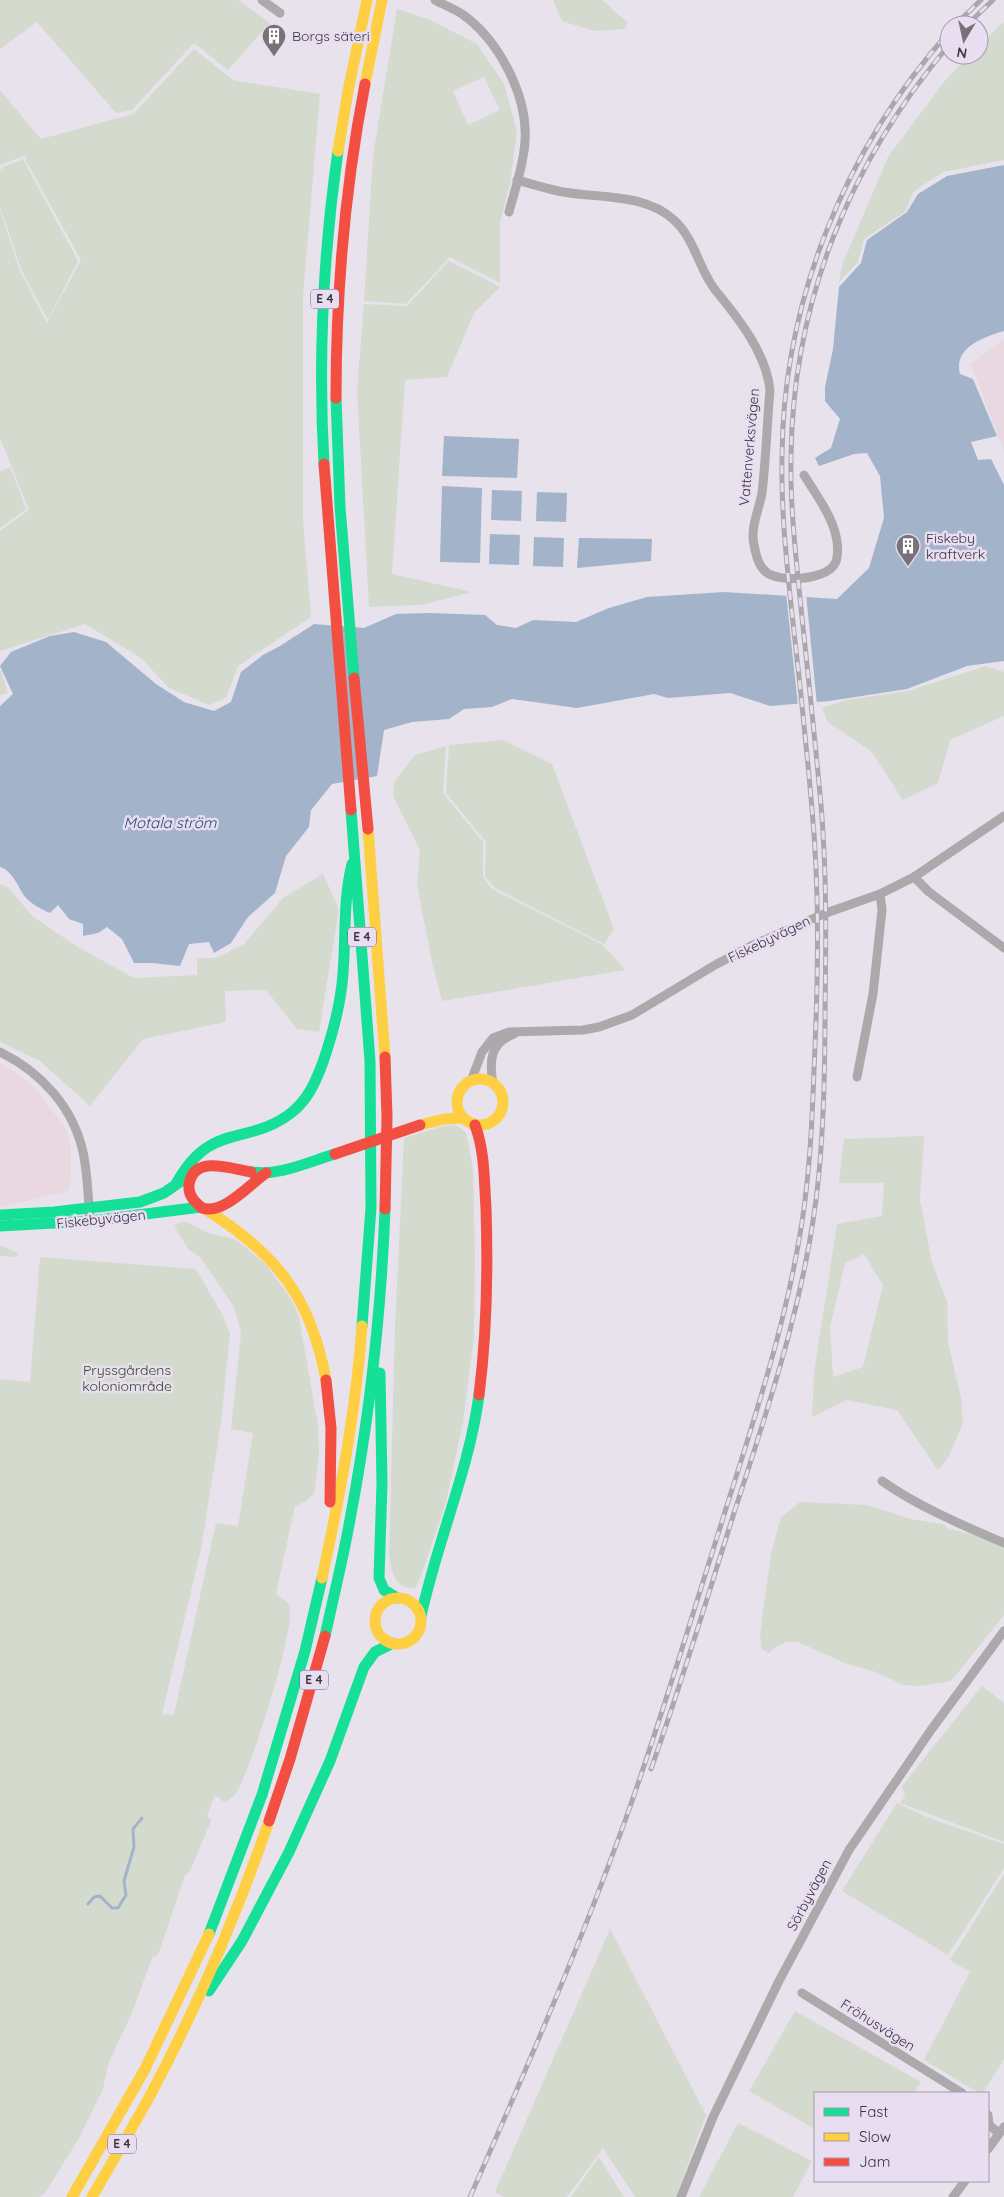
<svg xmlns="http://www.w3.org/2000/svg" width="1004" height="2197" viewBox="0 0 1004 2197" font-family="Quicksand,sans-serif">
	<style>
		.industrial { fill: #e9d8e0 }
		.green { fill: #d4dbce; fill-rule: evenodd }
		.water { fill: #a3b3c9 }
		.pier { fill: #e7e2ec }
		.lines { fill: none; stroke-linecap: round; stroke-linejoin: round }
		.stream { stroke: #a3b3c9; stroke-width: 3 }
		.street { stroke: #aba9ab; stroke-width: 9 }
		.fast { stroke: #16e098; stroke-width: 11 }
		.slow { stroke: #ffcf43; stroke-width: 11 }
		.jam { stroke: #f24e42; stroke-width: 11 }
		.rail-casing { stroke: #aba8ac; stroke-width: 5 }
		.rail { stroke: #e8ddf1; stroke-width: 3; stroke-dasharray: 9; stroke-linecap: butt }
		.jam-bridge { stroke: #f24e42; stroke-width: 11 }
		.labels { text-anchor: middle; stroke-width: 5; stroke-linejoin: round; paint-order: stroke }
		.shield { fill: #e8ddf1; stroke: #6e6773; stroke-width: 1 }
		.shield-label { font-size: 12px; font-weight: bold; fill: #3a353d }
		.poi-label { font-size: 14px; fill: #3a353d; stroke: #e8ddf1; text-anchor: start }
		.street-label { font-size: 14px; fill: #3a353d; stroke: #e8ddf1 }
		.park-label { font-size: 14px; fill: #324a1a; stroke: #e8ddf1 }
		.water-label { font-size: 15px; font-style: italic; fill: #264c73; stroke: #e8ddf1 }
	</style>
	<rect width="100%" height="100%" fill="#e7e2ec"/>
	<g class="industrial">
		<polygon points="1004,339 1004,452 971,364"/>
		<polygon points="0,1063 32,1085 66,1129 71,1149 71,1178 68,1191 0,1207"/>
	</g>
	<g class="green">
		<polygon points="0,0 238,0 270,23 228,70 194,43 132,110 116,113 37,22 0,49"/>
		<polygon points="553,0 602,0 628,23 624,29 594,31 562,21"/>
		<path d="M397,9L428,19L477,44L504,84L517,131L510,184L500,223V283L450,257L406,304L364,301L373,156ZM484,77L500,110L468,125L453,91Z"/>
		<polygon points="1004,22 1004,160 943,172 913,192 906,211 864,239 858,262 839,282 843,263 888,157 944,82 970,55 979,55 979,46"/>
		<polygon points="194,49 233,80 320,94 303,298 303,518 311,617 238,666 226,698 209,705 169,688 141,658 85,624 0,651 0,531 29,510 0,438 0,210 19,269 47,323 81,260 25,159 27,155 0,165 0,90 41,139 133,114"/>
		<polygon points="23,159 78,261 48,320 21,269 0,207 0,167 2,172 3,167"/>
		<polygon points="449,261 500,287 474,313 447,377 405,380 392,574 472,592 421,605 369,607 357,390 364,304 407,306"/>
		<polygon points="10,467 26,509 0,528 0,472"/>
		<polygon points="986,666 1004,672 1004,716 950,740 938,783 903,800 871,751 828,722 822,708 846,700 907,691"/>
		<polygon points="0,668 8,693 0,695"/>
		<polygon points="503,740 552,764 614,929 604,944 495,888 485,877 486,842 446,793 449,745"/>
		<polygon points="446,746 443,793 483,842 483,877 492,889 603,945 625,970 442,1001 433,967 417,885 420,850 393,796 395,781 415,755"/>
		<polygon points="323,874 339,909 319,1032 297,1029 266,990 225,991 226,1022 143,1039 90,1106 40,1061 0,1042 0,884 8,887 32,916 76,946 134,978 197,975 197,958 216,958 244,944 283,898"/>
		<path d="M454,1125L460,1128L466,1133L473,1169L475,1256L474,1337L463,1422L446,1502L421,1576L415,1588C394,1590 391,1570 389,1553L395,1327L404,1138L440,1127Z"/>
		<path d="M924,1136L920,1200L932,1263L947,1301L948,1343L961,1397L963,1423L948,1458L938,1470L897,1410L847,1400L812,1417L814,1373L837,1224L882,1216L884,1183H839L844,1139ZM864,1254L883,1285L863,1367L833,1377L830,1327L845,1263Z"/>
		<path d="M186,1222L211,1234L231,1238L242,1244L267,1266L291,1299L299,1317L318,1426L319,1455L314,1494L305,1502L295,1506L276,1594C283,1599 289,1601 290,1610C293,1636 251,1770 236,1793C233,1797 228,1800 225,1803L215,1795L207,1816L211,1821L190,1871L185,1875L158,1955L152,1958L132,2013L108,2064L103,2089L79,2138L45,2193L39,2197H0V1379L30,1382L40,1257L196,1269L222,1314L230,1334L221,1423L201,1549L162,1714L174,1715L216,1523L238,1526L253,1433L231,1429L241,1333L234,1307L200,1257L189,1250L174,1226L178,1223Z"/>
		<polygon points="0,1245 18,1253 18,1257 0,1256"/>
		<polygon points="800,1502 867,1505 911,1519 943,1524 950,1529 975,1535 1004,1548 1004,1615 951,1681 920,1686 903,1685 876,1672 847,1664 798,1642 787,1642 777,1646 769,1653 762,1650 760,1635 771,1554 781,1517"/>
		<polygon points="982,1686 1004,1703 1004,1842 900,1803 905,1796 902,1786"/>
		<polygon points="897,1803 924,1816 1004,1844 1004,1868 948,1955 842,1891"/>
		<polygon points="1004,1874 1004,2059 983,2093 979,2093 924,2060 970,1972 950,1960"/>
		<polygon points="610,1929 706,2115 676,2197 635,2197 603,2148 567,2197 504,2197 495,2192"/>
		<polygon points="795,2011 921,2082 914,2093 815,2093 815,2129 749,2091"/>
		<polygon points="738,2123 812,2161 793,2197 699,2197"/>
		<polygon points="599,2157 624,2197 571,2197"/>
	</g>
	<g class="water">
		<path d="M1004,165V331C983,337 953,348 960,374L973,379L997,436L971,442L978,460L991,459L1004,485V661L967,666L907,689L829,701L770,706L730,693L668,698L654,694L577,708L512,699L492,707L464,709L449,719L412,722L384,730L377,776L332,784L311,810L309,827L286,856L275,893L248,917L231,943L214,953L209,942L189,944L180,966L152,963H134L122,939L107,927L98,933L83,936V924L69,919L58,905L50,913C41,909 33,905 26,898C18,888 14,872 0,867V706L13,694L0,666L11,652L50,636L74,632L106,642L156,684L184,702L214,711L231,702L241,672L263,655L280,646L314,624L364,628L396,614L429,613L485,615L497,625L516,628L533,620L576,622L609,608L647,597L724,592L837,599L869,568L884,518L880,476L867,453L854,454L819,466L815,458L831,448L840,419L825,401V387L833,349L839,287L861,263L867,240L907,212L918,194L947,176Z"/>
		<polygon points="444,436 519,439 517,478 442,476"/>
		<polygon points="442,486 482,488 480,563 440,562"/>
		<polygon points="492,490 522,491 521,521 491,520"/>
		<polygon points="537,492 567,493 566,522 536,521"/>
		<polygon points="490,534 520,535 519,565 489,564"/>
		<polygon points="534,537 564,538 563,567 533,566"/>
		<polygon points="579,538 652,539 651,561 577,568"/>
	</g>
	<polygon class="pier" points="786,593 806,594 817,705 798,706"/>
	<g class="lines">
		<polyline class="stream" points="88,1904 94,1897 100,1896 112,1908 118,1908 126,1895 124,1881 134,1847 133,1829 142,1818"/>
		<g class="street">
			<polyline points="262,0 280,13"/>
			<path d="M435,0C444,5 454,9 462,14C499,40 528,96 525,141C524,164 515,189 509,212"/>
			<path d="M517,180C531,184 544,188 558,191C595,199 644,192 674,220C695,239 699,270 716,291C739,319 766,353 770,390C767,424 766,459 762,493C759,510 750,528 754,545C756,555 758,565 766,572C779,583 824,580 834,565C839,558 838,544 836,536C831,514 815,493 804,475"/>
			<polyline points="914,877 929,892 1004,948"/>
			<path d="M0,1052C41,1072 73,1107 83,1152C88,1175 88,1199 90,1221"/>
			<polyline points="857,1077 873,994 882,910 880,894"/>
			<polyline points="471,1081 482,1052 493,1038 509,1032 583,1030 599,1027 632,1015 715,965 753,945 826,913 880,894 914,877 1004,816"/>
			<path d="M493,1084C489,1061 490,1043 514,1034"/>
			<path d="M882,1481C919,1507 962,1525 1004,1543"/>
			<polyline points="802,1993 962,2093"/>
			<polyline points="988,2115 989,2125 999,2133"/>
			<polyline points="988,2149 1004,2127"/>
			<polyline points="681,2197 713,2117 779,1981 849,1850 931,1730 1004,1631"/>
			<polyline points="953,2197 965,2181"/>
		</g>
		<g class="fast">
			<polyline points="336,398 340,507 354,678"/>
			<path d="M324,464C318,359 323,255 338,151"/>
			<polyline points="351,810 370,1061 371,1208 362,1326"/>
			<path d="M251,1172C280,1176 308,1162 335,1154"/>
			<path d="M176,1184C211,1120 247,1147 291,1113C308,1100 316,1081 323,1062C333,1033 341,1004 343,973C346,937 343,900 352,864"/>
			<polyline points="0,1215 54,1212 140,1202 164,1193 184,1179"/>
			<polyline points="0,1226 90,1221 201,1207"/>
			<polyline points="380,1373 382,1484 379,1578 384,1590 397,1598"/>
			<path d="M421,1616C437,1541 469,1471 479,1395"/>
			<path d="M325,1636C333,1599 342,1563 349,1525C369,1421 381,1315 385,1209"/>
			<polyline points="209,1934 262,1795 305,1651 322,1578"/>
			<polyline points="209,1991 242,1941 289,1852 330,1761 364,1667 375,1652 393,1643"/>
		</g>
		<g class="slow">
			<polyline points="365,84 382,0"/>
			<polyline points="338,151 348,91 367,0"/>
			<polyline points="368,829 385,1057"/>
			<circle cx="480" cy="1102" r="23"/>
			<polyline points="420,1125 444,1119 463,1118"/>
			<path d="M205,1209C276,1253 311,1297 326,1380"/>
			<path d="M322,1578C340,1495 356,1411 362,1326"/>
			<circle cx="398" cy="1621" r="23"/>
			<polyline points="72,2197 145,2069 209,1934"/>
			<path d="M92,2197C112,2162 133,2127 152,2092C198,2005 237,1914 269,1821"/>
		</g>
		<g class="jam">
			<path d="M336,398C336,293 345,187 365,84"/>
			<polyline points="324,464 351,810"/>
			<polyline points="354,678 368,829"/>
			<polyline points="385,1057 387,1117 385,1209"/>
			<path d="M475,1125C485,1152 484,1180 486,1208C488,1270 487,1333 479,1395"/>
			<path d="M251,1172C231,1169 193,1154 189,1185C188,1196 195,1202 202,1208C223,1215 249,1185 266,1173"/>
			<polyline points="326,1380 331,1428 330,1502"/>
			<polyline points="269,1821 290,1759 325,1636"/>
		</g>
		<defs>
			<g id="rail">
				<polyline points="955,25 981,0"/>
				<polyline points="967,25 993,0"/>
				<path d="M651,1769C681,1685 707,1598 734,1513C770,1402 808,1291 819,1173C824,1120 825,1066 825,1012C826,942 827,874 821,805C815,739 808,674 801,608C796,557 790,506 791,456C793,301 850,162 949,45"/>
				<path d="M470,2197C525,2072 580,1946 626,1818C658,1729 685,1638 714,1547C745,1446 781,1345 799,1240C809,1185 812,1127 814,1070C818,983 820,896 812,809C806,741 799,673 791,605C786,556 781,507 782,457C783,301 845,149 949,32"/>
			</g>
		</defs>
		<use href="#rail" class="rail-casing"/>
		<use href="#rail" class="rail"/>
		<polyline class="jam-bridge" points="335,1154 420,1125"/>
	</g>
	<defs>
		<symbol id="building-pin" viewBox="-11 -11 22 30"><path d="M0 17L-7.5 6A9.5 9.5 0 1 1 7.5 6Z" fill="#77727a" stroke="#e8ddf1"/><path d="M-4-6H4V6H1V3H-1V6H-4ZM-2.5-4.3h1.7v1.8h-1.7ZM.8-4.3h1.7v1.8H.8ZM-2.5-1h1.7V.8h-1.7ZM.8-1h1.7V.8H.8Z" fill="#fff"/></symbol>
	</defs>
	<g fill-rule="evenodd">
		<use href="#building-pin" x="260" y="22" width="28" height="38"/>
		<use href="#building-pin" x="894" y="532" width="28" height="38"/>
	</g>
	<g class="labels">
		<g class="shield">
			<rect x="311" y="289.5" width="28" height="19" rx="4"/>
			<rect x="348" y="927.5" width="28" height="19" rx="4"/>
			<rect x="300" y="1670.5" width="28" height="19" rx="4"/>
			<rect x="108" y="2134.5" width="28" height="19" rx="4"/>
		</g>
		<g class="shield-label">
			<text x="325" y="303">E 4</text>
			<text x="362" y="941">E 4</text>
			<text x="314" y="1684">E 4</text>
			<text x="122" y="2148">E 4</text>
		</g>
		<g class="poi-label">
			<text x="292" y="41">Borgs säteri</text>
			<text x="926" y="543">Fiskeby<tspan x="926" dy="16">kraftverk</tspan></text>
		</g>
		<g class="street-label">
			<text transform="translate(749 447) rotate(-85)" y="5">Vattenverksvägen</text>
			<text transform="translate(769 939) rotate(-26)" y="5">Fiskebyvägen</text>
			<text transform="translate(101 1219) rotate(-6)" y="5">Fiskebyvägen</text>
			<text transform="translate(809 1895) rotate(-62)" y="5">Sörbyvägen</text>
			<text transform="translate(878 2025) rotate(32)" y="5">Fröhusvägen</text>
		</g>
		<g class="park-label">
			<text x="127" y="1375">Pryssgårdens<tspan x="127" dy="16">koloniområde</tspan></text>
		</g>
		<g class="water-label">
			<text x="170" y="828">Motala ström</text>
		</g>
	</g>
	<rect x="814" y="2092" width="175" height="90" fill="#e8ddf1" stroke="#a29aa9"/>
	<rect x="824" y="2108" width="25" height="8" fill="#16e098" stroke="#a29aa9"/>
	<text x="859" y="2117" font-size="15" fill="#3a353d">Fast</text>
	<rect x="824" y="2133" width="25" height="8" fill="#ffcf43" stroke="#a29aa9"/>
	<text x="859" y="2142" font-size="15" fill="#3a353d">Slow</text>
	<rect x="824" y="2158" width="25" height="8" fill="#f24e42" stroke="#a29aa9"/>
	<text x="859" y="2167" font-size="15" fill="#3a353d">Jam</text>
	<g transform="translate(964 40) rotate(189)"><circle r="24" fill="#e8ddf1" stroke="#a29aa9"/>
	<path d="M0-4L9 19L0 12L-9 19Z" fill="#77727a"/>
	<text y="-8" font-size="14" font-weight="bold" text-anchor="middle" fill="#3a353d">N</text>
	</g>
</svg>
